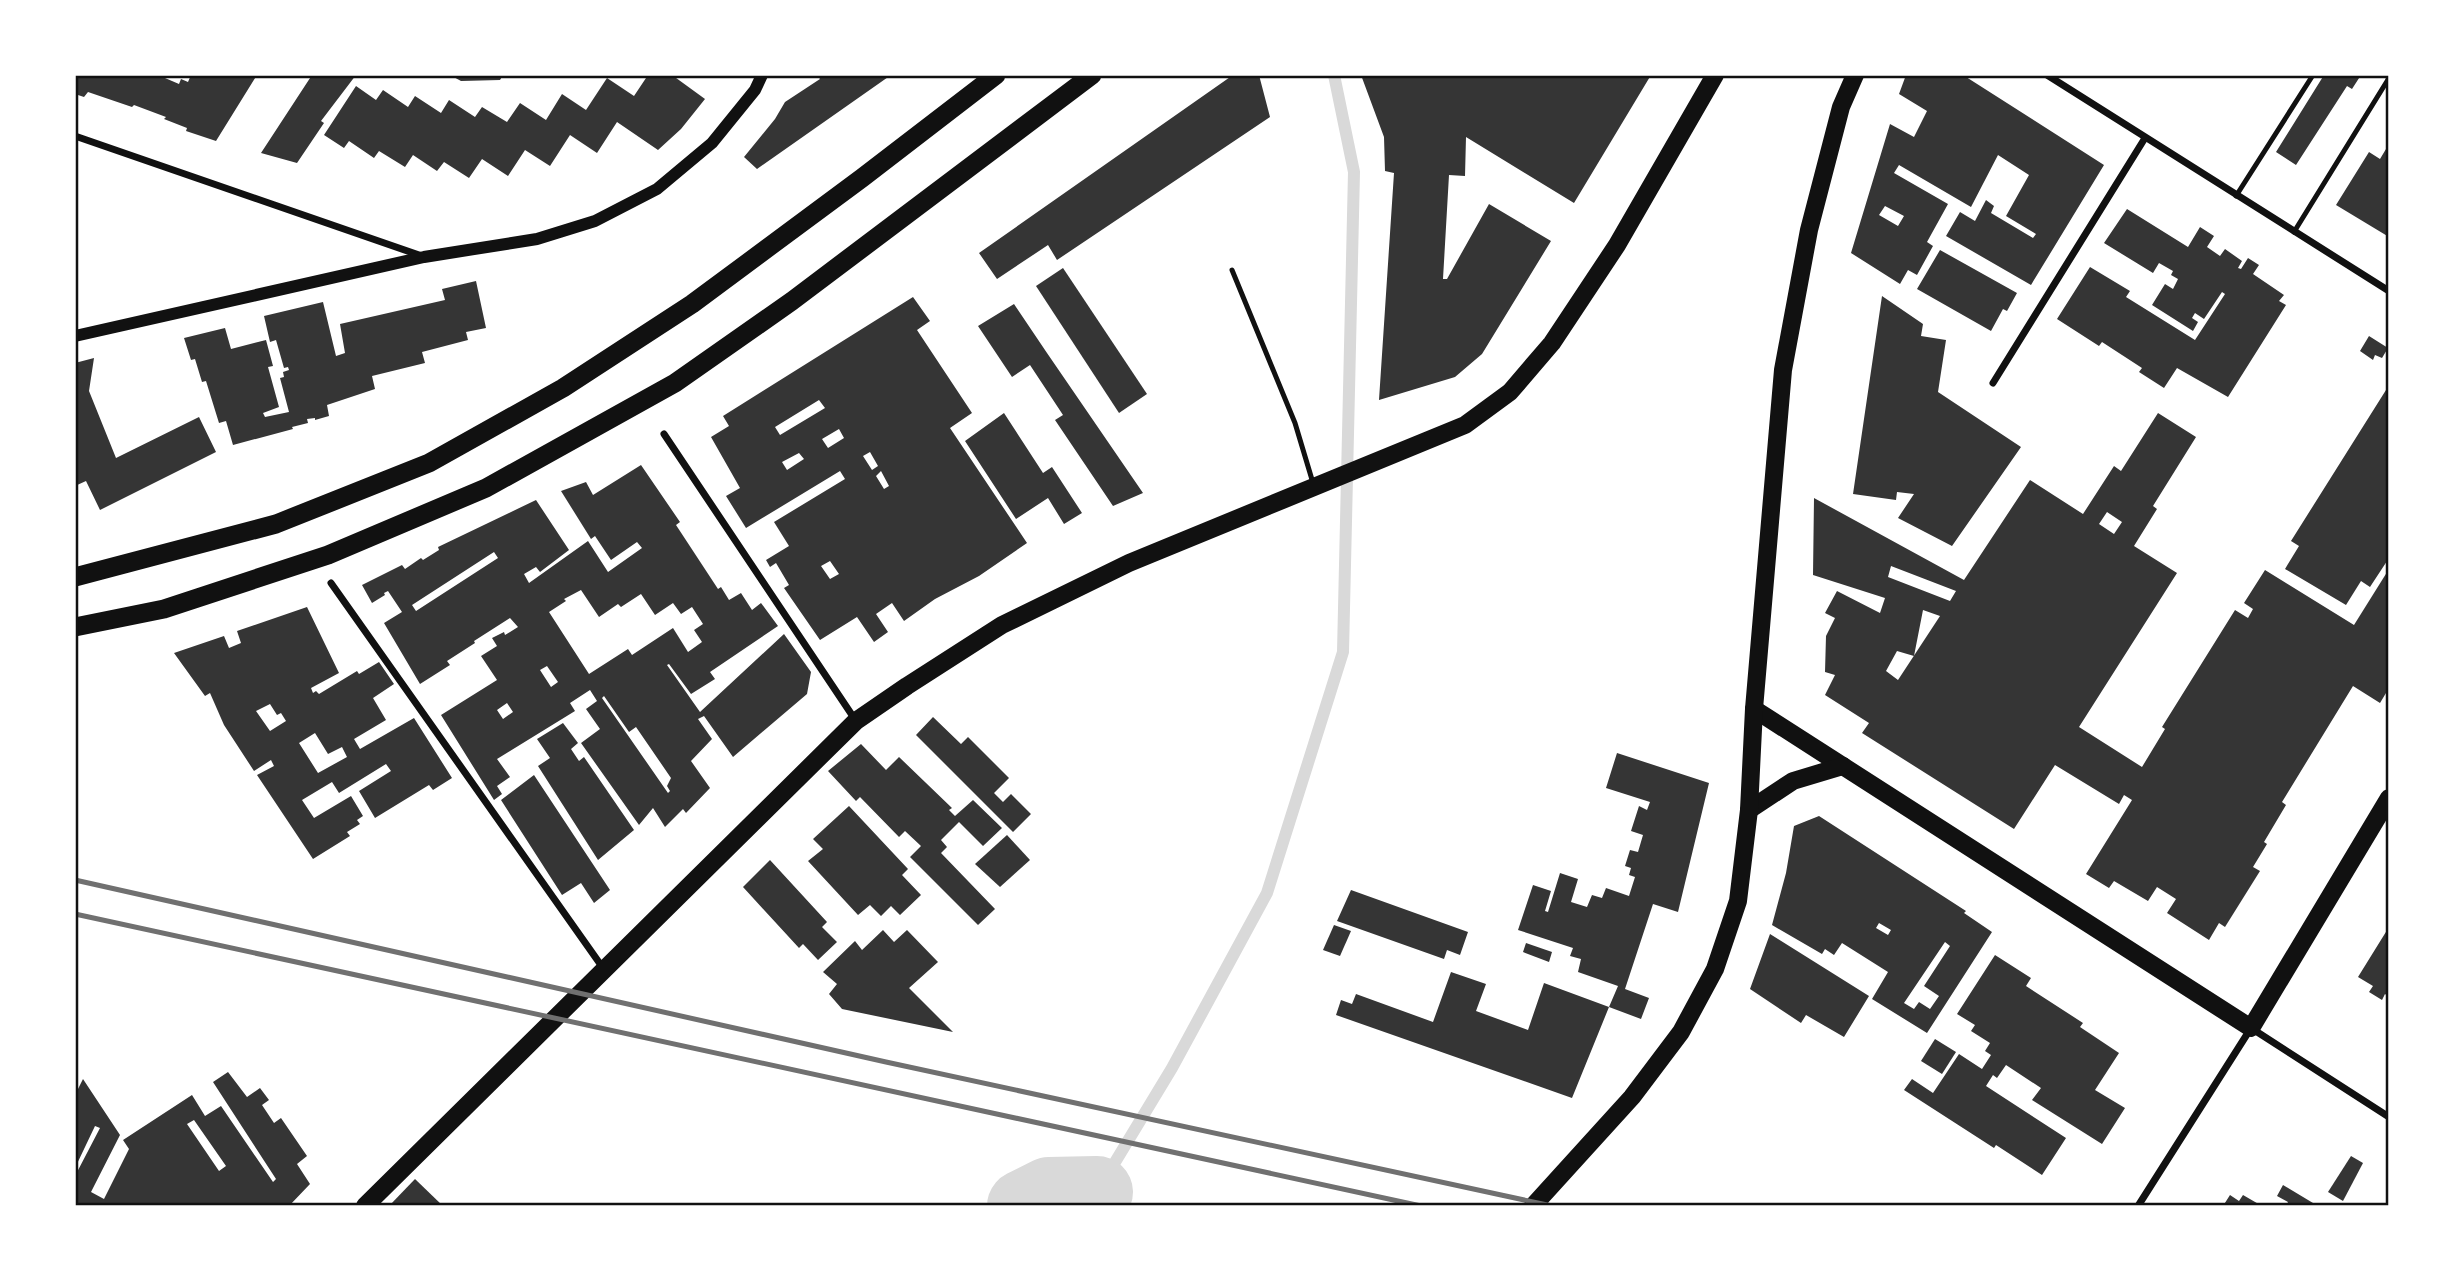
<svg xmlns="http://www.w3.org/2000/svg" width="2464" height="1281" viewBox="0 0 2464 1281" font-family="Quicksand,sans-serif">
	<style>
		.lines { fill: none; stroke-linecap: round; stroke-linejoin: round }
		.stream { stroke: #d9d9d9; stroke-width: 12 }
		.river { stroke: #d9d9d9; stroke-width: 72 }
		.building { fill: #353535; fill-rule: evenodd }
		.service { stroke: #111; stroke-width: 5 }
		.minor { stroke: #111; stroke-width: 7 }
		.tertiary { stroke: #111; stroke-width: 12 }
		.primary { stroke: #111; stroke-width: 18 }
		.trunk { stroke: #111; stroke-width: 19 }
		.rail { stroke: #707070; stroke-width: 5 }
		.neatline { fill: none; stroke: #111; stroke-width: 2.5 }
	</style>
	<rect width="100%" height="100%" fill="#fff"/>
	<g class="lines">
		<polyline class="stream" points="1116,1206 1097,1192 1172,1068 1267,893 1343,652 1354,172 1334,75"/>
		<polyline class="river" points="1023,1206 1049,1193 1097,1192"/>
	</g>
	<g class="building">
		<polygon points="75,75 158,75 179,84 181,79 188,82 191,75 257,75 216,141 186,131 187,128 164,119 166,117 134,105 132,107 88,92 84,97 75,94"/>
		<polygon points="312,75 356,75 321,121 324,123 297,163 261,153"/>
		<polygon points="450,75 503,75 500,80 461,81"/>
		<polygon points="648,75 672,75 705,99 681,129 658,150 617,122 597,153 570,135 550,166 525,150 508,176 482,159 469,178 444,162 437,171 413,155 405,167 379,151 374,158 349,141 344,148 324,135 356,86 376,100 383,90 408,107 415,96 441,113 449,100 475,117 482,107 507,122 520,103 546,120 562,94 586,110 607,78 634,96"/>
		<polygon points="817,75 891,75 757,169 744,157 775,119 785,102 820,79"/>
		<polygon points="1233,75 1259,75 1270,117 1057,260 1048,245 997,279 979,253"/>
		<polygon points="1361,75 1651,75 1574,203 1466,137 1465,176 1449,175 1443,279 1447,279 1489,204 1551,241 1482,354 1455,377 1379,400 1394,173 1385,171 1384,137"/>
		<path d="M1906,75H1963L2104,165L2031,285L1946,236L1960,212L1975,221L1986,200L1994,206L1991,213L2033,238L2036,234L2006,216L2029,175L1998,155L1971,207L1899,165L1894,173L1948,204L1927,242L1933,246L1917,275L1908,270L1900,284L1851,253L1890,124L1914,137L1927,111L1899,94ZM1885,206L1904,216L1898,226L1879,215Z"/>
		<polygon points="2324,75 2361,75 2352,89 2347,86 2296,165 2276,152"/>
		<polygon points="2389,144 2389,237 2336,205 2369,152 2380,159"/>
		<polygon points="2127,209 2188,247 2200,227 2214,236 2207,247 2220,256 2225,249 2242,261 2238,268 2241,269 2248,258 2259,265 2253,274 2284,295 2279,301 2286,305 2228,397 2177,368 2164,388 2139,372 2142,368 2102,342 2099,346 2057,319 2090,267 2130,291 2126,297 2195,340 2225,294 2222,292 2204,319 2195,313 2192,318 2198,322 2193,331 2152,305 2165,284 2173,289 2178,279 2171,275 2173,271 2159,263 2153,273 2104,243"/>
		<polygon points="1940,250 2017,293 2007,311 2003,309 1991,331 1917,289"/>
		<polygon points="1063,268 1147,394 1119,413 1036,286"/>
		<polygon points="476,281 486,328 466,332 468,340 422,352 425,363 372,376 375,389 327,405 329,416 315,420 315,418 307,419 308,423 292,427 293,429 233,445 226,421 219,423 206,381 202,382 195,359 191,360 184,338 225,328 231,349 266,340 273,366 268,367 279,407 263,413 265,417 289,412 280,378 284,377 283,372 289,370 288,367 284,368 276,340 270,342 264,316 323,302 336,356 345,353 340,324 445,300 442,289"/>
		<polygon points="1882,296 1923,324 1921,336 1946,340 1938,392 2021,447 1952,546 1898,518 1914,494 1897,492 1896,500 1853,494"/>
		<path d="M913,297L930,321L917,330L972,413L950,428L1027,543L979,576L935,599L904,621L892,603L876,614L888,632L874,642L857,617L820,640L784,588L789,585L776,563L770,567L766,560L789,546L774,522L845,479L840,471L746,528L726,496L740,488L711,437L729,426L723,416ZM819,400L825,408L780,435L775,427ZM839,429L844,438L828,448L822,439ZM870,452L878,466L872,470L863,456ZM799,453L804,459L787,470L782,462ZM881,471L889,486L884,489L876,476ZM830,561L839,574L830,579L821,566Z"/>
		<polygon points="1014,304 1047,353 1143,493 1113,506 1055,420 1063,415 1030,365 1012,377 978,326"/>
		<polygon points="2369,336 2388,348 2382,358 2375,355 2373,360 2360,351"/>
		<polygon points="94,358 89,391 116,458 199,417 216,452 100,510 86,481 75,486 75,363"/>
		<polygon points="2386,390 2389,391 2389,558 2370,587 2361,581 2346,605 2285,569 2299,546 2291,541"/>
		<polygon points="1004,413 1043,473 1052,467 1082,513 1064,524 1048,498 1016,519 965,441"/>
		<path d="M2158,413L2196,437L2153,506L2157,509L2134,546L2177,573L2079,727L2142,767L2165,729L2162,727L2235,610L2248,618L2253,609L2244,603L2265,570L2354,625L2389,569V688L2380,703L2353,686L2282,802L2286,805L2264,842L2267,844L2253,867L2260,871L2225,927L2219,923L2209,940L2167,913L2176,899L2157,887L2148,901L2114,881L2109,888L2086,874L2132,800L2124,795L2119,804L2055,765L2014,829L1862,733L1869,723L1825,695L1835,675L1825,672L1826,636L1835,618L1825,613L1837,591L1880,613L1885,598L1813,575L1814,498L1964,580L2030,480L2083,514L2114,466L2121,471ZM2107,512L2122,522L2114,534L2099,524ZM1891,566L1956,591L1950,601L1888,577ZM1923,610L1940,616L1898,680L1886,671L1897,651L1914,656Z"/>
		<path d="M641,465L680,522L676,525L718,589L721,587L729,600L741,593L752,610L761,603L778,626L710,672L715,679L691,694L669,664L667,665L700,712L784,634L811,672L807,694L733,757L704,716L698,719L712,739L691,761L710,788L686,813L683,809L665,827L653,808L639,825L581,743L600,729L586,709L597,701L590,690L570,703L575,711L497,759L510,777L497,786L502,794L494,800L441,715L497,680L481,656L497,646L492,638L504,632L505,635L518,627L510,618L474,641L475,643L447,661L450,665L420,684L384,623L402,612L388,591L384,593L385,595L372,603L362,585L402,565L405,569L421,558L423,560L439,550L438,547L536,500L569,550L540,572L536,567L524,574L529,583L588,541L608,572L642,548L637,542L611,560L595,536L591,539L561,491L586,482L593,495ZM494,552L498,558L416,611L412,605ZM581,590L599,617L618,604L621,607L641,594L655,615L673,603L681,614L692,607L703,624L694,630L702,642L688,652L673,628L632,655L628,649L589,674L549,612L566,601L564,599ZM547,666L558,682L551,687L540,670ZM604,696L629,732L636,727L671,778L667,786L670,791L668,793L602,698ZM507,703L513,712L503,719L497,710Z"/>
		<path d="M307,607L339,673L311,688L313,693L316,691L319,694L357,671L359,674L379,662L394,684L373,698L386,720L354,739L360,749L414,718L452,778L433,790L429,785L375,818L359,791L391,771L386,764L339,793L332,782L302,800L314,818L351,796L363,816L357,820L360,824L347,832L350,836L313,859L257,775L274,766L271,760L254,771L224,725L210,693L205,696L174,653L224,636L229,648L241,643L237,631ZM270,704L277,715L281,713L286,721L270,731L256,711ZM315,733L328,754L342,747L347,757L318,773L299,743Z"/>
		<polygon points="933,717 961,744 968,737 1009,778 994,793 1003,802 1011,794 1031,814 1013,832 916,735"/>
		<polygon points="563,723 578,743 571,749 579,761 584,757 634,830 598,860 538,766 550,758 537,739"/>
		<polygon points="861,744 886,770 899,757 952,808 949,810 955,816 973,800 1002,828 983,846 959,822 941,840 947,847 941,853 995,909 978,925 910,857 921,846 905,831 899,837 860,797 856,801 828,771"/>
		<polygon points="1617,753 1709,783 1678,912 1653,904 1625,989 1649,998 1641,1019 1609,1007 1572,1098 1336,1015 1341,1000 1352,1004 1356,994 1433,1022 1451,972 1486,984 1476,1011 1528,1030 1544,983 1609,1007 1618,986 1578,972 1581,959 1570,956 1573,948 1518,930 1533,885 1551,891 1545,911 1548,912 1560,873 1578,879 1571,902 1587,907 1592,895 1602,898 1606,888 1629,896 1635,877 1629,875 1631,868 1625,866 1630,850 1638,852 1643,835 1631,831 1639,806 1647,810 1650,802 1606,788"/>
		<polygon points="534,775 610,890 594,903 581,883 562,895 501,800"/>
		<polygon points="849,806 908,869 902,875 921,895 900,915 891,906 881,916 870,905 858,915 808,861 823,849 813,839"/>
		<path d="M1819,816L1966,911L1964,913L1992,932L1927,1033L1872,999L1888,972L1842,943L1834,955L1825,949L1822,954L1772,925L1786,873L1794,826ZM1879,923L1891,930L1888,935L1876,928ZM1945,942L1950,946L1924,986L1939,996L1930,1009L1919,1002L1914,1009L1904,1003Z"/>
		<polygon points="1007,835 1030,860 1000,887 975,864"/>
		<polygon points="770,860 827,922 822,927 837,942 818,960 803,944 799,948 743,887"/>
		<polygon points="1351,890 1468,932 1460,955 1447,950 1444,959 1337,921"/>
		<polygon points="1334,925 1351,931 1340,956 1323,950"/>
		<polygon points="2389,927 2389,997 2385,994 2382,1000 2369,992 2373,986 2358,977"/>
		<polygon points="883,930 894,942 907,930 938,962 909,988 953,1032 842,1009 829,994 837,984 823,972 855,941 862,950"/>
		<polygon points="1770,934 1869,996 1844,1037 1806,1015 1801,1023 1750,989"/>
		<polygon points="1526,943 1552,952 1549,962 1523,952"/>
		<polygon points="1995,955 2031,978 2026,986 2083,1023 2080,1027 2119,1053 2095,1090 2125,1108 2102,1144 2032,1100 2041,1088 2006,1065 1997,1078 1993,1075 1986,1086 2066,1138 2042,1175 1996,1145 1994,1148 1904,1090 1912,1079 1933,1093 1959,1054 1982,1069 1991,1055 1985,1051 1990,1043 1971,1031 1975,1025 1957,1014"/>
		<polygon points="1935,1039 1956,1052 1942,1074 1921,1061"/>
		<path d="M228,1072L247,1097L260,1088L269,1100L262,1105L274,1123L281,1118L307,1156L297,1164L310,1184L289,1206H75V1176L100,1128L95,1126L75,1168V1095L83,1079L120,1135L91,1192L104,1199L129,1149L123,1140L192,1095L205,1116L221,1106L273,1182L276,1179L213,1082ZM194,1120L226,1166L219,1171L187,1124Z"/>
		<polygon points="2351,1156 2363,1163 2343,1201 2328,1192"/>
		<polygon points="415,1179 443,1206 389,1206"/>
		<polygon points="2283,1185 2318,1206 2286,1206 2288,1202 2277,1196"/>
		<polygon points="2230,1195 2239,1201 2243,1195 2262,1206 2223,1206"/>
	</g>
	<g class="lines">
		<g class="service">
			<polyline points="2236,196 2313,75"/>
			<polyline points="2294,232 2389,78"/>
			<polyline points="1232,270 1295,423 1313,483"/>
		</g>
		<g class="minor">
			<polyline points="2047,75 2389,291"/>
			<polyline points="75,136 422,256"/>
			<polyline points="1993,383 2145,138"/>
			<polyline points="664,434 856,721"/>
			<polyline points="331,583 603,968"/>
			<polyline points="2138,1206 2251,1028 2389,1117"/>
		</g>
		<polyline class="tertiary" points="75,336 424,257 537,239 595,221 657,189 712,143 755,90 762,75"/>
		<g class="primary">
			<polyline points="1754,709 2251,1028 2389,798"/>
			<polyline points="1749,810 1793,781 1843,766"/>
			<polyline points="365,1206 856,721 907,686 1002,625 1129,563 1465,425 1510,392 1552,343 1617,245 1715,75"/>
			<polyline points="1533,1206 1632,1097 1681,1032 1715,969 1738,901 1749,810 1754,709 1783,370 1809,230 1841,107 1855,75"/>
		</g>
		<g class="trunk">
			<polyline points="75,577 276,524 429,463 563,388 692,304 862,178 996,75"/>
			<polyline points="75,627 164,609 328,555 486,488 675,383 792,301 1092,75"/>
		</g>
		<g class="rail">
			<polyline points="75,880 886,1062 1552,1206"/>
			<polyline points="75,914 1421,1206"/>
		</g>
	</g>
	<rect width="2464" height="1281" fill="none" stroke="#ffffff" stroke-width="154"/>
	<rect x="77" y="77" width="2310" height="1127" class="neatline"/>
</svg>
